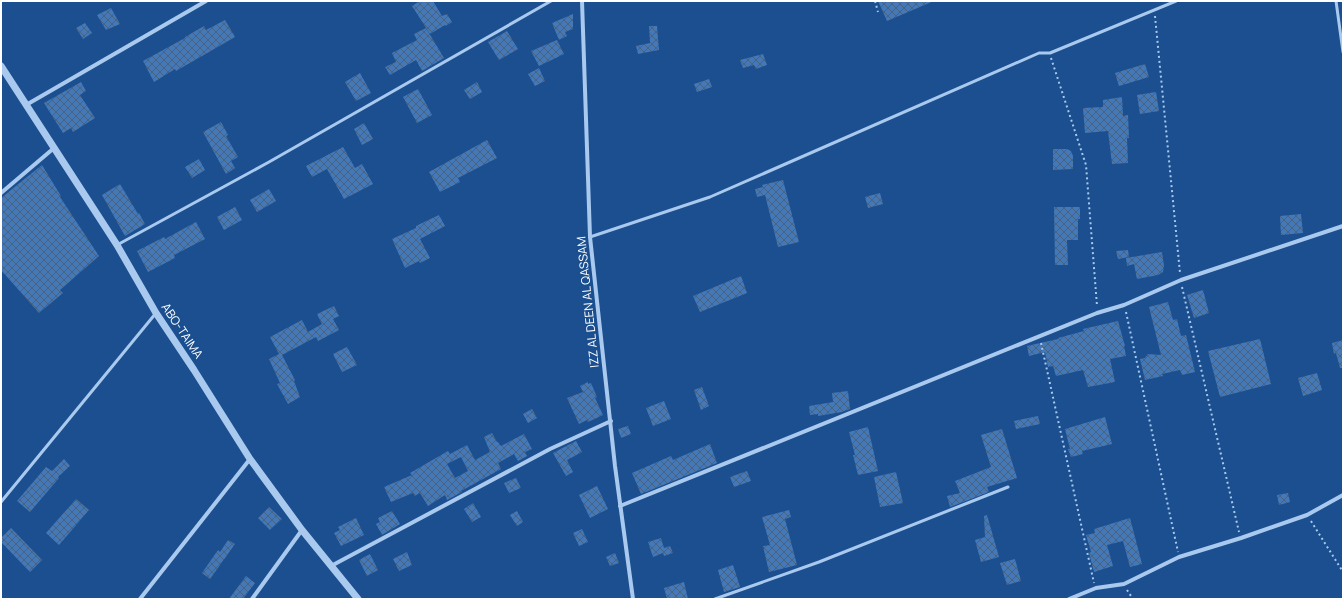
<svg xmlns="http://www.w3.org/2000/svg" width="1344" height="600" viewBox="0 0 1344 600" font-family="Manrope,sans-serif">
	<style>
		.building { fill: url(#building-cross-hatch); fill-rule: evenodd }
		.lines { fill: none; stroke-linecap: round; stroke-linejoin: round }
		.path { stroke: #a9c9ee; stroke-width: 2; stroke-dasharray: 2 3; stroke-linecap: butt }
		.service { stroke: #a9c9ee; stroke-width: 3 }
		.minor { stroke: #a9c9ee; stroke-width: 4 }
		.tertiary { stroke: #a9c9ee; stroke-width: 7 }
		.labels { text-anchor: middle; stroke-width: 3; stroke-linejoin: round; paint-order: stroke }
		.street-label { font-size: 12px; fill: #fff; stroke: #1b4f8f }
	</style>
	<defs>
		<pattern id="building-cross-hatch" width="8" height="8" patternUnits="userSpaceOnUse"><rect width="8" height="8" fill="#4478b7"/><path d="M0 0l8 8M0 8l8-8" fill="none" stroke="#486282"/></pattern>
	</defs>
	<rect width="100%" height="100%" fill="#1b4f8f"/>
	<g class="building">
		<polygon points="420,1 433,1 442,16 447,14 452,22 446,26 445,25 430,34 412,6"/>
		<polygon points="878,1 934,1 887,21"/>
		<polygon points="111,8 120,24 106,30 97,15"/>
		<polygon points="573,14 573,29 565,32 567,36 559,40 552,23"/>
		<polygon points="225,20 235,37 176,71 175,69 154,82 143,61 185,38 185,37 204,26 206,30"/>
		<polygon points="85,23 92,33 83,39 76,28"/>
		<polygon points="649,26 657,26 659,50 638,54 636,46 650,43"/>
		<polygon points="426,28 444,58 422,71 416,60 390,75 385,67 396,62 392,53 417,40 414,34"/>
		<polygon points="507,31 518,49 499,60 488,42"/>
		<polygon points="557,40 564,54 539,66 531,51"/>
		<polygon points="763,54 767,65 756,69 754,65 743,68 740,60"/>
		<polygon points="1145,64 1149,77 1119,86 1115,73"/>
		<polygon points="539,68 545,81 535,86 528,74"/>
		<polygon points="360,73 371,93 356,101 345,82"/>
		<polygon points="709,79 712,87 697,92 694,84"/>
		<polygon points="81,82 86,91 80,95 95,118 73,132 71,128 63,133 44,103"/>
		<polygon points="477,82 482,92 470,99 464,90"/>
		<polygon points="418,89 432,115 417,123 403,97"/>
		<polygon points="1156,92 1159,111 1140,114 1137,95"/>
		<polygon points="1122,97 1123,116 1128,115 1129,138 1127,138 1128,163 1112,164 1108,131 1085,133 1083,108 1103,107 1103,100"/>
		<polygon points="221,122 228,135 226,136 238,157 231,161 235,168 226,174 203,132"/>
		<polygon points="364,123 373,139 362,145 354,129"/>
		<polygon points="487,140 497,158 458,178 460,182 440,192 429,172"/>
		<polygon points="343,147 355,168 362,164 373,184 344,199 327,169 312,177 306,166"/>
		<polygon points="1053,149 1067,149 1071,151 1073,156 1073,169 1053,170"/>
		<polygon points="199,159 205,170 192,178 185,167"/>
		<polygon points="42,165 61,196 60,197 99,256 60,290 63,293 39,313 1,270 1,198"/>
		<polygon points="783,180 799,242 778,247 765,195 757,197 755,189 763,187 762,185"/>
		<polygon points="120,184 138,214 139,213 145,224 125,236 102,195"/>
		<polygon points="269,189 276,201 257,212 250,200"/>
		<polygon points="880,193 883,204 868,208 865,197"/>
		<polygon points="235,207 242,220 224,230 217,217"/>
		<polygon points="1054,207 1080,207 1080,219 1078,219 1078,240 1067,240 1068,265 1055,265"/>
		<polygon points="1301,214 1303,233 1281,235 1280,216"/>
		<polygon points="439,215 445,226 420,239 430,258 420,263 419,261 405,268 392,239 416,228 416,226 420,224"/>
		<polygon points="196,222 205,239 174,255 175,258 148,272 137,251 164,237 165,239"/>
		<polygon points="1128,250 1129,257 1118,259 1116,251"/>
		<polygon points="1162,252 1164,266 1163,272 1158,275 1137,279 1134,264 1127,266 1126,258"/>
		<polygon points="741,276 747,293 700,312 693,296"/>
		<polygon points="1203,290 1209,313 1194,318 1187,295"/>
		<polygon points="1168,302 1173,320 1177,319 1181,336 1186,335 1195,372 1182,375 1180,370 1162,374 1163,376 1145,380 1140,359 1145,358 1148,354 1161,355 1149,307"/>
		<polygon points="334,306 339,316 333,319 339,330 318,341 316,337 282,355 295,380 294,381 300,397 288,404 277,384 280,383 269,359 279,354 270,337 302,320 308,332 322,324 317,314"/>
		<polygon points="1118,321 1125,346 1124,346 1126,356 1110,359 1115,382 1088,387 1083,370 1056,376 1053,366 1048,367 1045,352 1029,356 1027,346 1058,339 1058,338 1084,331 1083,329"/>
		<polygon points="1260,339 1271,384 1220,397 1208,351"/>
		<polygon points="1343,340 1343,368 1340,368 1336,353 1334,354 1332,343"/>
		<polygon points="347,347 357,365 342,372 333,354"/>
		<polygon points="1317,373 1322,390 1303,396 1298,378"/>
		<polygon points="588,382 588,384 591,383 597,397 595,398 603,415 588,422 587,420 579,424 567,398 583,392 580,386"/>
		<polygon points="702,387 709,406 701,410 694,390"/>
		<polygon points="848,391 850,409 842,412 818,416 818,414 810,415 809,406 833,402 832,393"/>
		<polygon points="664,401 671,419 653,426 646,408"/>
		<polygon points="532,409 537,418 528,423 523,414"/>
		<polygon points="1038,416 1040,424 1016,429 1014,421"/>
		<polygon points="1105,417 1112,444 1082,451 1083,454 1071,457 1068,449 1070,449 1065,429"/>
		<polygon points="628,426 631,434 621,438 618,429"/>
		<polygon points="868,427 878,471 858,475 853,455 855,455 849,432"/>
		<polygon points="1002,429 1017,478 987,487 989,492 950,507 947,496 960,493 955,481 991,467 981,435"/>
		<path d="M492,433L497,442H498L501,446L524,434L532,449L525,452L527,456L518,461L514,454L498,463L501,469L461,491L462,492L447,500L445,495L428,506L420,493L415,496L413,493L391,502L384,487L412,475L410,473L448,451L450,454L467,445L475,460L490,452L484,437ZM461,457L468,471L455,478L447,464Z"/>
		<polygon points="576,441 582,452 567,460 573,472 566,476 553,453"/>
		<polygon points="710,444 717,463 641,494 632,473 671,456 673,460"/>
		<polygon points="64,459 70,466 58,477 59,478 30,512 17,501 46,467 52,471"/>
		<polygon points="747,471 751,481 734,487 730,477"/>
		<polygon points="896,472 903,503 880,507 874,477"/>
		<polygon points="516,478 521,488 509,493 504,483"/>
		<polygon points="597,486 608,509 590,518 579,495"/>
		<polygon points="1288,493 1290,502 1279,505 1277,495"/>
		<polygon points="76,499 89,510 59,545 46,533"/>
		<polygon points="473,503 481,517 472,522 464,509"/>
		<polygon points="269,507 282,519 270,530 258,518"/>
		<polygon points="789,510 791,517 785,519 797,565 769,572 763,546 770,545 762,517"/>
		<polygon points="392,511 400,524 382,535 376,524 380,522 378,518"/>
		<polygon points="517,511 523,522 517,526 510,515"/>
		<polygon points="987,515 999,557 981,562 975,540 985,537 984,516"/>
		<polygon points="356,518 364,535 341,546 334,533 340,530 338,527"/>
		<polygon points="1130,518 1142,564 1130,567 1123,541 1107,545 1113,566 1094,572 1089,553 1091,552 1086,535 1095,533 1094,529"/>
		<polygon points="11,528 42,560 30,572 1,542 1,538"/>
		<polygon points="582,529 588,542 579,546 573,533"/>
		<polygon points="661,538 664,548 670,546 673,553 664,556 663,553 653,557 648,542"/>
		<polygon points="228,540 235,544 210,579 202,573 218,550 220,552"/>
		<polygon points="407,552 412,565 399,571 393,559"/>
		<polygon points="615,553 619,563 610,566 606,557"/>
		<polygon points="370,554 378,570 367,576 359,560"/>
		<polygon points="1015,559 1021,581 1007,585 1000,563"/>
		<polygon points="733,565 740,587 724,592 718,570"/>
		<polygon points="246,576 255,583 243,599 229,599"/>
		<polygon points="684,582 688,599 667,599 664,588"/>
	</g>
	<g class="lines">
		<g class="path">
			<polyline points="875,1 878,12"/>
			<polyline points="1155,16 1180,273"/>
			<polyline points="1051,58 1086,165 1097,306"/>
			<polyline points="1182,287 1239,532"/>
			<polyline points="1126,312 1178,552"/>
			<polyline points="1041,343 1094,583"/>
			<polyline points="1311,521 1343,572"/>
			<polyline points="1127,590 1133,599"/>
		</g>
		<g class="service">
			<polyline points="1336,1 1343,52"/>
			<polyline points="590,237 710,197 1039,53 1050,53 1176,1"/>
			<polyline points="117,245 269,162 551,1"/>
			<polyline points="1,502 156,313"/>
			<polyline points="715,599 819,562 1008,487"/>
		</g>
		<g class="minor">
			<polyline points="582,1 590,237 615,466 633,599"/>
			<polyline points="26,105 206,1"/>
			<polyline points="1,193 54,148"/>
			<polyline points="620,506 1097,313 1124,305 1181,280 1343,226"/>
			<polyline points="331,566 550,449 611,421"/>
			<polyline points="140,599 250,459"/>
			<polyline points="252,599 302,530"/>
			<polyline points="1069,599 1096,588 1124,584 1179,557 1241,538 1307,515 1343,495"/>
		</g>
		<polyline class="tertiary" points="1,66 117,245 156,313 194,370 250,459 302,530 358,599"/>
	</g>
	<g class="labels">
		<g class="street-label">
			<text transform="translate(588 302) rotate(-96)" y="4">IZZ AL DEEN AL QASSAM</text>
			<text transform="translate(182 331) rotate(56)" y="4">ABO-TAIMA</text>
		</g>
	</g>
	<rect width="1344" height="600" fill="none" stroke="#ffffff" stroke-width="4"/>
</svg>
